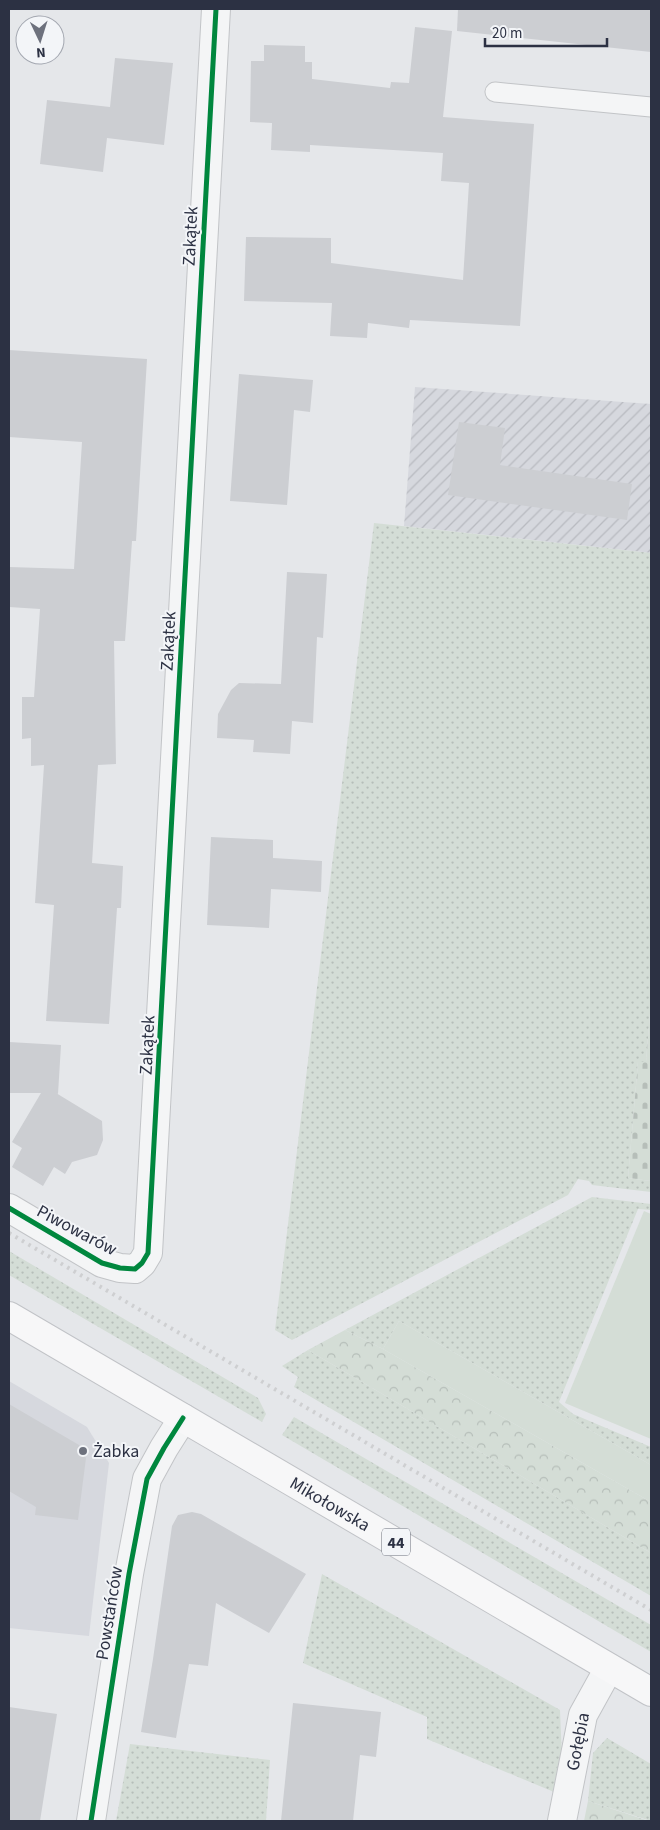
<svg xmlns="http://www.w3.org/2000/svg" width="660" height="1830" viewBox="0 0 660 1830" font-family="'Source Sans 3',sans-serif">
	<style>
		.built { fill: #d6d8de }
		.industrial { fill: url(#industrial-furrows) }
		.grass { fill: url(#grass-dots) }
		.forest { fill: url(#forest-crowns) }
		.cemetery { fill: url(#cemetery-stones) }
		.garden { fill: #d4ddd6 }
		.building { fill: #ccced2 }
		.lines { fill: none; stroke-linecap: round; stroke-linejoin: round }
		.service-casing { stroke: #c2c4c7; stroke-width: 21 }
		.minor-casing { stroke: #c2c4c7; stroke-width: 30 }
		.primary-casing { stroke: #c1c3c7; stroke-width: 30 }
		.service { stroke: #f4f5f6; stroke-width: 19 }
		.minor { stroke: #f4f5f6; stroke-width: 28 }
		.primary { stroke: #f7f7f8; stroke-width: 28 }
		.rail { stroke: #cecfd1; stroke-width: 4; stroke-dasharray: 2.5 5; stroke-linecap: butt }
		.cycleway-casing { stroke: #f3f5f8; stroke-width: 8 }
		.cycleway { stroke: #00873e; stroke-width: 5 }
		.poi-dot { fill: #6d717d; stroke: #f3f5f8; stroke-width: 2 }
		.labels { text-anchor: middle; stroke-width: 4; stroke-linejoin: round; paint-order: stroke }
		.shield { fill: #f3f5f8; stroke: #686c79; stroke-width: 1 }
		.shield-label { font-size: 16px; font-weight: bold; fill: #2c3143 }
		.street-label { font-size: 18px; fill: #2c3143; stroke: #f3f5f8 }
		.poi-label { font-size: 18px; fill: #2c3143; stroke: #f3f5f8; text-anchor: start }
	</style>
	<defs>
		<pattern id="industrial-furrows" width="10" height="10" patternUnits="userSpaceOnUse" patternTransform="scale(1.25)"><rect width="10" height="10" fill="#d6d8de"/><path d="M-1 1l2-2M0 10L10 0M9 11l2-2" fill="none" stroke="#b8bac0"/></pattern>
		<pattern id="grass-dots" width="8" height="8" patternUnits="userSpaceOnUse" patternTransform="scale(1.25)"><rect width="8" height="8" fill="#d4ddd6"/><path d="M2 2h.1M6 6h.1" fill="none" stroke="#b6beb9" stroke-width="1.8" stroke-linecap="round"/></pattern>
		<pattern id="forest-crowns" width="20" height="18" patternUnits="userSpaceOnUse" patternTransform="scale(1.25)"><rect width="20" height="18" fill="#d4ddd6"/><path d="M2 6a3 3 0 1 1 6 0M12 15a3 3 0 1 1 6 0" fill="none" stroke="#b6beb9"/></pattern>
		<pattern id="cemetery-stones" width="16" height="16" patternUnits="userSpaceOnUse" patternTransform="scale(1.25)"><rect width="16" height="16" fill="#d4ddd6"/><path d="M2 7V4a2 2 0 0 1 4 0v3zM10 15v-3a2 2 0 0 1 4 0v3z" fill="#b6beb9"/></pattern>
	</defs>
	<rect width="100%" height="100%" fill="#e5e7ea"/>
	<polygon class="built" points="9,1381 87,1427 109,1463 89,1636 9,1628"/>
	<polygon class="industrial" points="415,387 651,404 651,553 404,526"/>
	<g class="grass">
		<polygon points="374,523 651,553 651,1001 646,1062 638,1062 628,1178 651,1181 651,1192 592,1185 589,1181 578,1179 568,1195 292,1340 275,1330"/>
		<polygon points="592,1197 651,1204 651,1210 638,1209 559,1402 573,1414 651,1447 651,1465 399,1321 383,1349 345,1330"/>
		<polygon points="9,1251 258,1398 266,1414 262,1422 9,1275"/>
		<polygon points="308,1350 651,1553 651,1596 294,1387 298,1377 282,1366"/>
		<polygon points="294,1417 651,1625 651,1652 282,1435"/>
		<polygon points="322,1574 560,1710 562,1759 554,1792 427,1739 427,1717 303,1663"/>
		<polygon points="607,1738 651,1764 651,1821 588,1801 593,1753"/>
		<polygon points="130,1744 270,1760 266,1821 116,1821"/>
	</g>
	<g class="forest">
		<polygon points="345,1330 383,1349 651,1502 651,1553 308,1350"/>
		<polygon points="588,1801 649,1821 584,1821"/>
	</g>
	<polygon class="cemetery" points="651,1001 651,1181 628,1178 638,1062 646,1062"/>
	<g class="garden">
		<polygon points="644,1211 651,1214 651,1439 565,1403"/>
		<polygon points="399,1321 651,1465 651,1502 383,1349"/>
	</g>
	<g class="building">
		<polygon points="458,9 651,9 651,52 457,31"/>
		<polygon points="415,27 452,31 443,117 534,124 520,326 410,320 409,328 368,323 367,338 330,336 332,303 244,301 246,237 331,238 331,263 463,280 469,183 441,181 443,153 310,145 310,152 271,150 272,123 250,122 251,61 264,61 264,45 305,46 305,62 312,62 312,79 390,88 391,82 409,83"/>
		<polygon points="115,58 173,63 164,145 107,138 103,172 40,164 47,100 110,107"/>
		<polygon points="9,350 147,359 136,541 132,541 125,641 114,641 116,764 98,765 92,863 123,866 121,908 117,908 109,1024 46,1021 54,905 35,903 44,765 31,766 31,738 22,739 22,697 34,697 40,609 9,607 9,567 74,569 82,442 9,437"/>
		<polygon points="239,374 313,380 310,412 294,410 287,505 230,501"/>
		<polygon points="459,422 505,428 500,465 632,484 627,520 448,495"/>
		<polygon points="287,572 327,574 323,638 317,637 313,723 292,721 290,754 253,752 254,740 217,738 218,714 231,690 239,683 281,684"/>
		<polygon points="211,837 273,840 273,858 322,861 321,892 271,889 269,928 207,925"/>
		<polygon points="9,1042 61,1045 58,1094 56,1093 102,1121 103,1140 97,1155 72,1162 65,1174 54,1167 43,1186 12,1167 22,1148 12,1142 41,1093 9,1093"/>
		<polygon points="9,1404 79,1445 86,1458 78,1520 35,1515 36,1507 9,1491"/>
		<polygon points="192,1512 201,1514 306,1574 269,1633 216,1603 208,1666 189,1664 176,1738 141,1732 153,1659 172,1526 178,1515"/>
		<polygon points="293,1703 381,1712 376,1757 360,1755 353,1821 281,1821"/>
		<polygon points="9,1707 57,1714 40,1821 9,1821"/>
	</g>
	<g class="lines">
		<defs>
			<polyline id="service" points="495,92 651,107"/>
			<g id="minor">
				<polyline points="9,1208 102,1263 120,1268 135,1269 142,1263 148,1253 216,9"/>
				<polyline points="91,1821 129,1574 147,1479 164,1448 183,1418"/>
				<path id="s1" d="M562,1821L583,1715L609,1668"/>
			</g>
			<g id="primary">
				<path id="s2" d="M9,1316L651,1692"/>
			</g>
		</defs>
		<use href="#service" class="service-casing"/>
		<use href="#minor" class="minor-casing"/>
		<use href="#primary" class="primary-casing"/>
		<use href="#service" class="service"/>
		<use href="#minor" class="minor"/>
		<use href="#primary" class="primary"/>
		<polyline class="rail" points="9,1233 651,1610"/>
		<defs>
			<g id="cycleway">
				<polyline points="9,1208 102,1263 120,1268 135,1269 142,1263 148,1253 216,9"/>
				<polyline points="91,1821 129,1574 147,1479 164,1448 183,1418"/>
			</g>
		</defs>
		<use href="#cycleway" class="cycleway-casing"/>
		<use href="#cycleway" class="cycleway"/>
	</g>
	<circle class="poi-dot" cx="83" cy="1451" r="5"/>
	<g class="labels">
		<rect class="shield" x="382" y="1528.5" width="28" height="27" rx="4"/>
		<g class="shield-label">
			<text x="396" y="1548">44</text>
		</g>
		<g class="street-label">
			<text transform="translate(190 236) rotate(-87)" y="6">Zakątek</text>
			<text transform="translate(168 641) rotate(-87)" y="6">Zakątek</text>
			<text transform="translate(147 1045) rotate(-87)" y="6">Zakątek</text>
			<text transform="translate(77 1230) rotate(28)" y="6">Piwowarów</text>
			<text dy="6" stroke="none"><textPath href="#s2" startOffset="372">Mikołowska</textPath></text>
			<text transform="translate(109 1613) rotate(-81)" y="6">Powstańców</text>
			<text dy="6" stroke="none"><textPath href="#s1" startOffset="81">Gołębia</textPath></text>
		</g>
		<g class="poi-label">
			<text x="93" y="1457">Żabka</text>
		</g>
	</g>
	<rect width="660" height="1830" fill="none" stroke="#2c3143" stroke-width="20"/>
	<g transform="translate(40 40) rotate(176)"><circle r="24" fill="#f3f5f8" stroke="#a3a7b0"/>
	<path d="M0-4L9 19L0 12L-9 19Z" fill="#6d717d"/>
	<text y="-8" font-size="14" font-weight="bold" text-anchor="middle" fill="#2c3143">N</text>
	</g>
	<path d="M485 38v8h122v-8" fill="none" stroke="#2c3143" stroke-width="2.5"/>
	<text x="492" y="38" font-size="15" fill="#2c3143" stroke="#f3f5f8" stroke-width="4" paint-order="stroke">20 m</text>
</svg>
